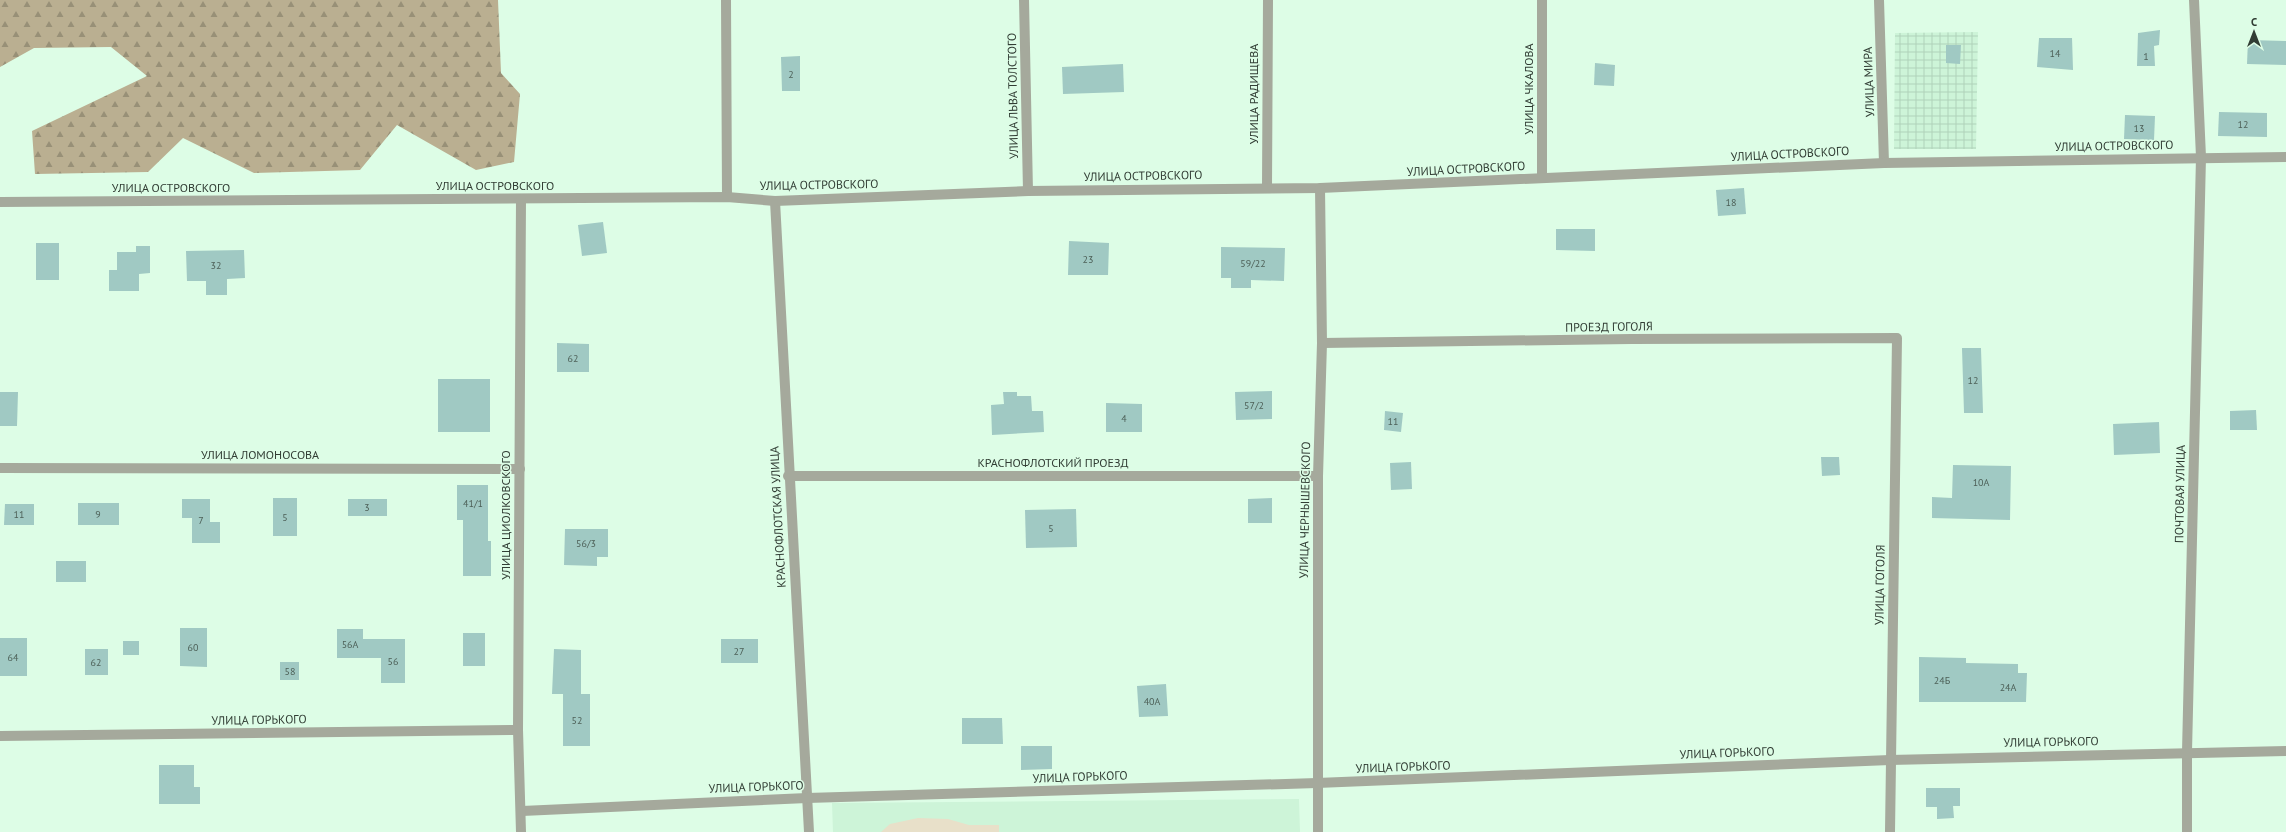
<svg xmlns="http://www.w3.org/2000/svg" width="2286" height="832" viewBox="0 0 2286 832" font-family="'PT Sans',sans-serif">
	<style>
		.built { fill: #cdf4d8 }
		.industrial { fill: url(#industrial-grid) }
		.forest { fill: url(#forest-firs) }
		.park { fill: #e8e0c9 }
		.building { fill: #a0c9c3 }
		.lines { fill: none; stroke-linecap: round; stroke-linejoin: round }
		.minor { stroke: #a5a99c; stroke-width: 10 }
		.labels { text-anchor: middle; stroke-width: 3; stroke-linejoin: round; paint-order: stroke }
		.number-label { font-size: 10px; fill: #4d6058 }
		.street-label { font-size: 12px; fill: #313d34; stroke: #ddfde6 }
	</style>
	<defs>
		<pattern id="industrial-grid" width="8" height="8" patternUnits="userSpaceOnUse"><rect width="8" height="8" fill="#cdf4d8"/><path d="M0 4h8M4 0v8" fill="none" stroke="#b0d2ba"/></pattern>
		<pattern id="forest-firs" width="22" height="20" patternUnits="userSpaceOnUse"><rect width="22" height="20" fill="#baaf91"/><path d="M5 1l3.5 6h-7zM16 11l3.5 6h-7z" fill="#989077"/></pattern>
	</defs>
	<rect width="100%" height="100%" fill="#ddfde6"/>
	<polygon class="built" points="1299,799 1300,832 833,832 832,803"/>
	<polygon class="industrial" points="1978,32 1976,149 1894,149 1895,33"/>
	<polygon class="forest" points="0,0 498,0 501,73 520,94 514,162 476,170 397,125 360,170 254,173 183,138 148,172 35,174 32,131 147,76 111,47 34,48 0,67"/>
	<polygon class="park" points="918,818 948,819 969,825 999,825 999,832 881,832 890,824"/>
	<g class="building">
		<polygon points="2160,30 2159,45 2154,46 2155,66 2137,66 2138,33"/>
		<polygon points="2039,38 2072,38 2073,70 2037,67"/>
		<polygon points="2248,40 2286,41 2286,65 2247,64"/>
		<polygon points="1946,45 1961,45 1960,64 1946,63"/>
		<polygon points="800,56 800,91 782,91 781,57"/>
		<polygon points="1595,63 1615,65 1614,86 1594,85"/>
		<polygon points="1123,64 1124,92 1063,94 1062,67"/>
		<polygon points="2219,112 2267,113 2267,137 2218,136"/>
		<polygon points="2125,115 2155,116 2154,140 2124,139"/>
		<polygon points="1744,188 1746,214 1718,216 1716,190"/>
		<polygon points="603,222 607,253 582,256 578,225"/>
		<polygon points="1556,229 1595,229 1595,251 1556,250"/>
		<polygon points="1069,241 1109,243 1108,275 1068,275"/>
		<rect x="36" y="243" width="23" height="37"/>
		<polygon points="136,246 150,246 150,273 139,274 139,291 109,291 109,270 117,270 117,252 136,252"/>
		<polygon points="1221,247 1285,248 1284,281 1251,280 1251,288 1231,288 1231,278 1221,278"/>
		<polygon points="244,250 245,278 227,279 227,295 206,295 206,281 187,281 186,251"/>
		<polygon points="557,343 589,344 589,372 557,372"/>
		<polygon points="1962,348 1981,348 1983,413 1964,413"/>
		<rect x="438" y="379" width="52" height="53"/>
		<polygon points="1272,391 1272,419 1236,420 1235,392"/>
		<polygon points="0,392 18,392 17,426 0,426"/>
		<polygon points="1003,392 1017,392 1017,396 1031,396 1032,411 1043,411 1044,432 992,435 991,405 1004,404"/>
		<polygon points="1106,403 1142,404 1142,432 1106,432"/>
		<polygon points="2256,410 2257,430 2230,430 2230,411"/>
		<polygon points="1385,411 1403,413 1401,432 1384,430"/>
		<polygon points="2159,422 2160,453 2114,455 2113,424"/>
		<polygon points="1821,457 1839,457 1840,475 1822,476"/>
		<polygon points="1411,462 1412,489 1391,490 1390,463"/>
		<polygon points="1953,465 2011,466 2010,520 1932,518 1932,497 1952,498"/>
		<polygon points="457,485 488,485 488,541 491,541 491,576 463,576 463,520 457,520"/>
		<rect x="273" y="498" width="24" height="38"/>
		<polygon points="1272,498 1272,523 1248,523 1248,499"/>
		<polygon points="182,499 210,499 210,522 220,522 220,543 192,543 192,518 182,518"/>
		<rect x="348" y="499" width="39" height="17"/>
		<rect x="78" y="503" width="41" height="22"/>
		<polygon points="5,504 34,504 34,525 4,525"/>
		<polygon points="1076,509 1077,547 1026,548 1025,510"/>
		<polygon points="565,529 608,529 608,557 597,557 597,566 564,565"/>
		<rect x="56" y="561" width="30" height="21"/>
		<polygon points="180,628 207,628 207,667 180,666"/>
		<polygon points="337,629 363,629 363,639 405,639 405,683 381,683 381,658 337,658"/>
		<rect x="463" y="633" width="22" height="33"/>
		<rect x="0" y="638" width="27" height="38"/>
		<rect x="721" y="639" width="37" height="24"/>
		<rect x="123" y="641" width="16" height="14"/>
		<rect x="85" y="649" width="23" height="26"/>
		<polygon points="554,649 581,650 581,694 590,694 590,746 563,746 563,694 552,694"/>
		<polygon points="1919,657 1966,658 1966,663 2018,664 2018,673 2027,673 2026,702 1919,702"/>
		<rect x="280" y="662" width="19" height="18"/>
		<polygon points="1166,684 1168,716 1139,717 1137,686"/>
		<polygon points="962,718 1002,718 1003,744 962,744"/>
		<polygon points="1021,746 1052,746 1052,769 1021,770"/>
		<polygon points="159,765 194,765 194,787 200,787 200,804 159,804"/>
		<polygon points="1926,788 1960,788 1960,806 1953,806 1954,818 1937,819 1937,807 1926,807"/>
	</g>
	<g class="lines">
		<g class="minor">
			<polyline points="726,0 727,197"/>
			<polyline points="1024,0 1028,191"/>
			<polyline points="1879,0 1884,163"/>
			<polyline points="1542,178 1542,0"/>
			<polyline points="1267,187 1268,0"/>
			<polyline points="775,201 809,832"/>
			<polyline points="0,202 727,197 775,201 1028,191 1320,188 1884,163 2286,157"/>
			<polyline points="1322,343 1631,339 1897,338 1890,832"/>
			<polyline points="0,468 520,469"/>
			<polyline points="788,476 1318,476"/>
			<polyline points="0,736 518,730"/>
			<polyline points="522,811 807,798 1317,783 1890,760 2286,751"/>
			<polyline points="521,832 518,730 521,199"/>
			<polyline points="1318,832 1318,476 1322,343 1320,188"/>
			<polyline points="2187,832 2187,752 2201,157 2194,0"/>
		</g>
	</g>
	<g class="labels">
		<g class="number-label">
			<text x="2055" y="57">14</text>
			<text x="2146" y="60">1</text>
			<text x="791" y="78">2</text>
			<text x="2243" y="128">12</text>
			<text x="2139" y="132">13</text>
			<text x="1731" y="206">18</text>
			<text x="1088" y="263">23</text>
			<text x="1253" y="267">59/22</text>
			<text x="216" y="269">32</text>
			<text x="573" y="362">62</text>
			<text x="1973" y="384">12</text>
			<text x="1254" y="409">57/2</text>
			<text x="1124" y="422">4</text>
			<text x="1393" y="425">11</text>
			<text x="1981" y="486">10А</text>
			<text x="473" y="507">41/1</text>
			<text x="367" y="511">3</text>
			<text x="19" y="518">11</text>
			<text x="98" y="518">9</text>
			<text x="285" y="521">5</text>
			<text x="201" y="524">7</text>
			<text x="1051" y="532">5</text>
			<text x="586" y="547">56/3</text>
			<text x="350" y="648">56А</text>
			<text x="193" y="651">60</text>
			<text x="739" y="655">27</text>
			<text x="13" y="661">64</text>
			<text x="393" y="665">56</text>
			<text x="96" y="666">62</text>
			<text x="290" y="675">58</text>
			<text x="1942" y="684">24Б</text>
			<text x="2008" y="691">24А</text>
			<text x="1152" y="705">40А</text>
			<text x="577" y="724">52</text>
		</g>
		<g class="street-label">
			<text transform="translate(1869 82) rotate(-92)" y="4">УЛИЦА МИРА</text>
			<text transform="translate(1529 89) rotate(-90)" y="4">УЛИЦА ЧКАЛОВА</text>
			<text transform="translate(1254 94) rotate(-90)" y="4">УЛИЦА РАДИЩЕВА</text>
			<text transform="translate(1013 96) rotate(-91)" y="4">УЛИЦА ЛЬВА ТОЛСТОГО</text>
			<text transform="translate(2114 146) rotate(-1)" y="4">УЛИЦА ОСТРОВСКОГО</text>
			<text transform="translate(1790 154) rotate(-3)" y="4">УЛИЦА ОСТРОВСКОГО</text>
			<text transform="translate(1466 169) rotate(-3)" y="4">УЛИЦА ОСТРОВСКОГО</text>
			<text transform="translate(1143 176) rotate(-1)" y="4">УЛИЦА ОСТРОВСКОГО</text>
			<text transform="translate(819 185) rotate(-1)" y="4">УЛИЦА ОСТРОВСКОГО</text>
			<text x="495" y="190">УЛИЦА ОСТРОВСКОГО</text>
			<text x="171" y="192">УЛИЦА ОСТРОВСКОГО</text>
			<text transform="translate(1609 327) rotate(-1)" y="4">ПРОЕЗД ГОГОЛЯ</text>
			<text x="260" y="459">УЛИЦА ЛОМОНОСОВА</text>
			<text x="1053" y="467">КРАСНОФЛОТСКИЙ ПРОЕЗД</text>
			<text transform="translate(2180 494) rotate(-89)" y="4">ПОЧТОВАЯ УЛИЦА</text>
			<text transform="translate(1305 510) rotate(-89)" y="4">УЛИЦА ЧЕРНЫШЕВСКОГО</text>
			<text transform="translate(506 515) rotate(-90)" y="4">УЛИЦА ЦИОЛКОВСКОГО</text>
			<text transform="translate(778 517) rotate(-93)" y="4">КРАСНОФЛОТСКАЯ УЛИЦА</text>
			<text transform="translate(1880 585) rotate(-89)" y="4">УЛИЦА ГОГОЛЯ</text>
			<text transform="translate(259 720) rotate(-1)" y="4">УЛИЦА ГОРЬКОГО</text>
			<text transform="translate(2051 742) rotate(-1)" y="4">УЛИЦА ГОРЬКОГО</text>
			<text transform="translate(1727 753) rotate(-2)" y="4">УЛИЦА ГОРЬКОГО</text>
			<text transform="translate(1403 767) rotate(-2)" y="4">УЛИЦА ГОРЬКОГО</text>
			<text transform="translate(1080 777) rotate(-2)" y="4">УЛИЦА ГОРЬКОГО</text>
			<text transform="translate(756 787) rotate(-2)" y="4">УЛИЦА ГОРЬКОГО</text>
		</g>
	</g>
	<g transform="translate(2254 32)" stroke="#ddfde6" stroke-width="3" paint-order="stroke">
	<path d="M0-3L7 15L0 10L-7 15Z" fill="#313d34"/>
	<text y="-6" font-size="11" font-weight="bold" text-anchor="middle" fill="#313d34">С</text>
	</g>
</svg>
